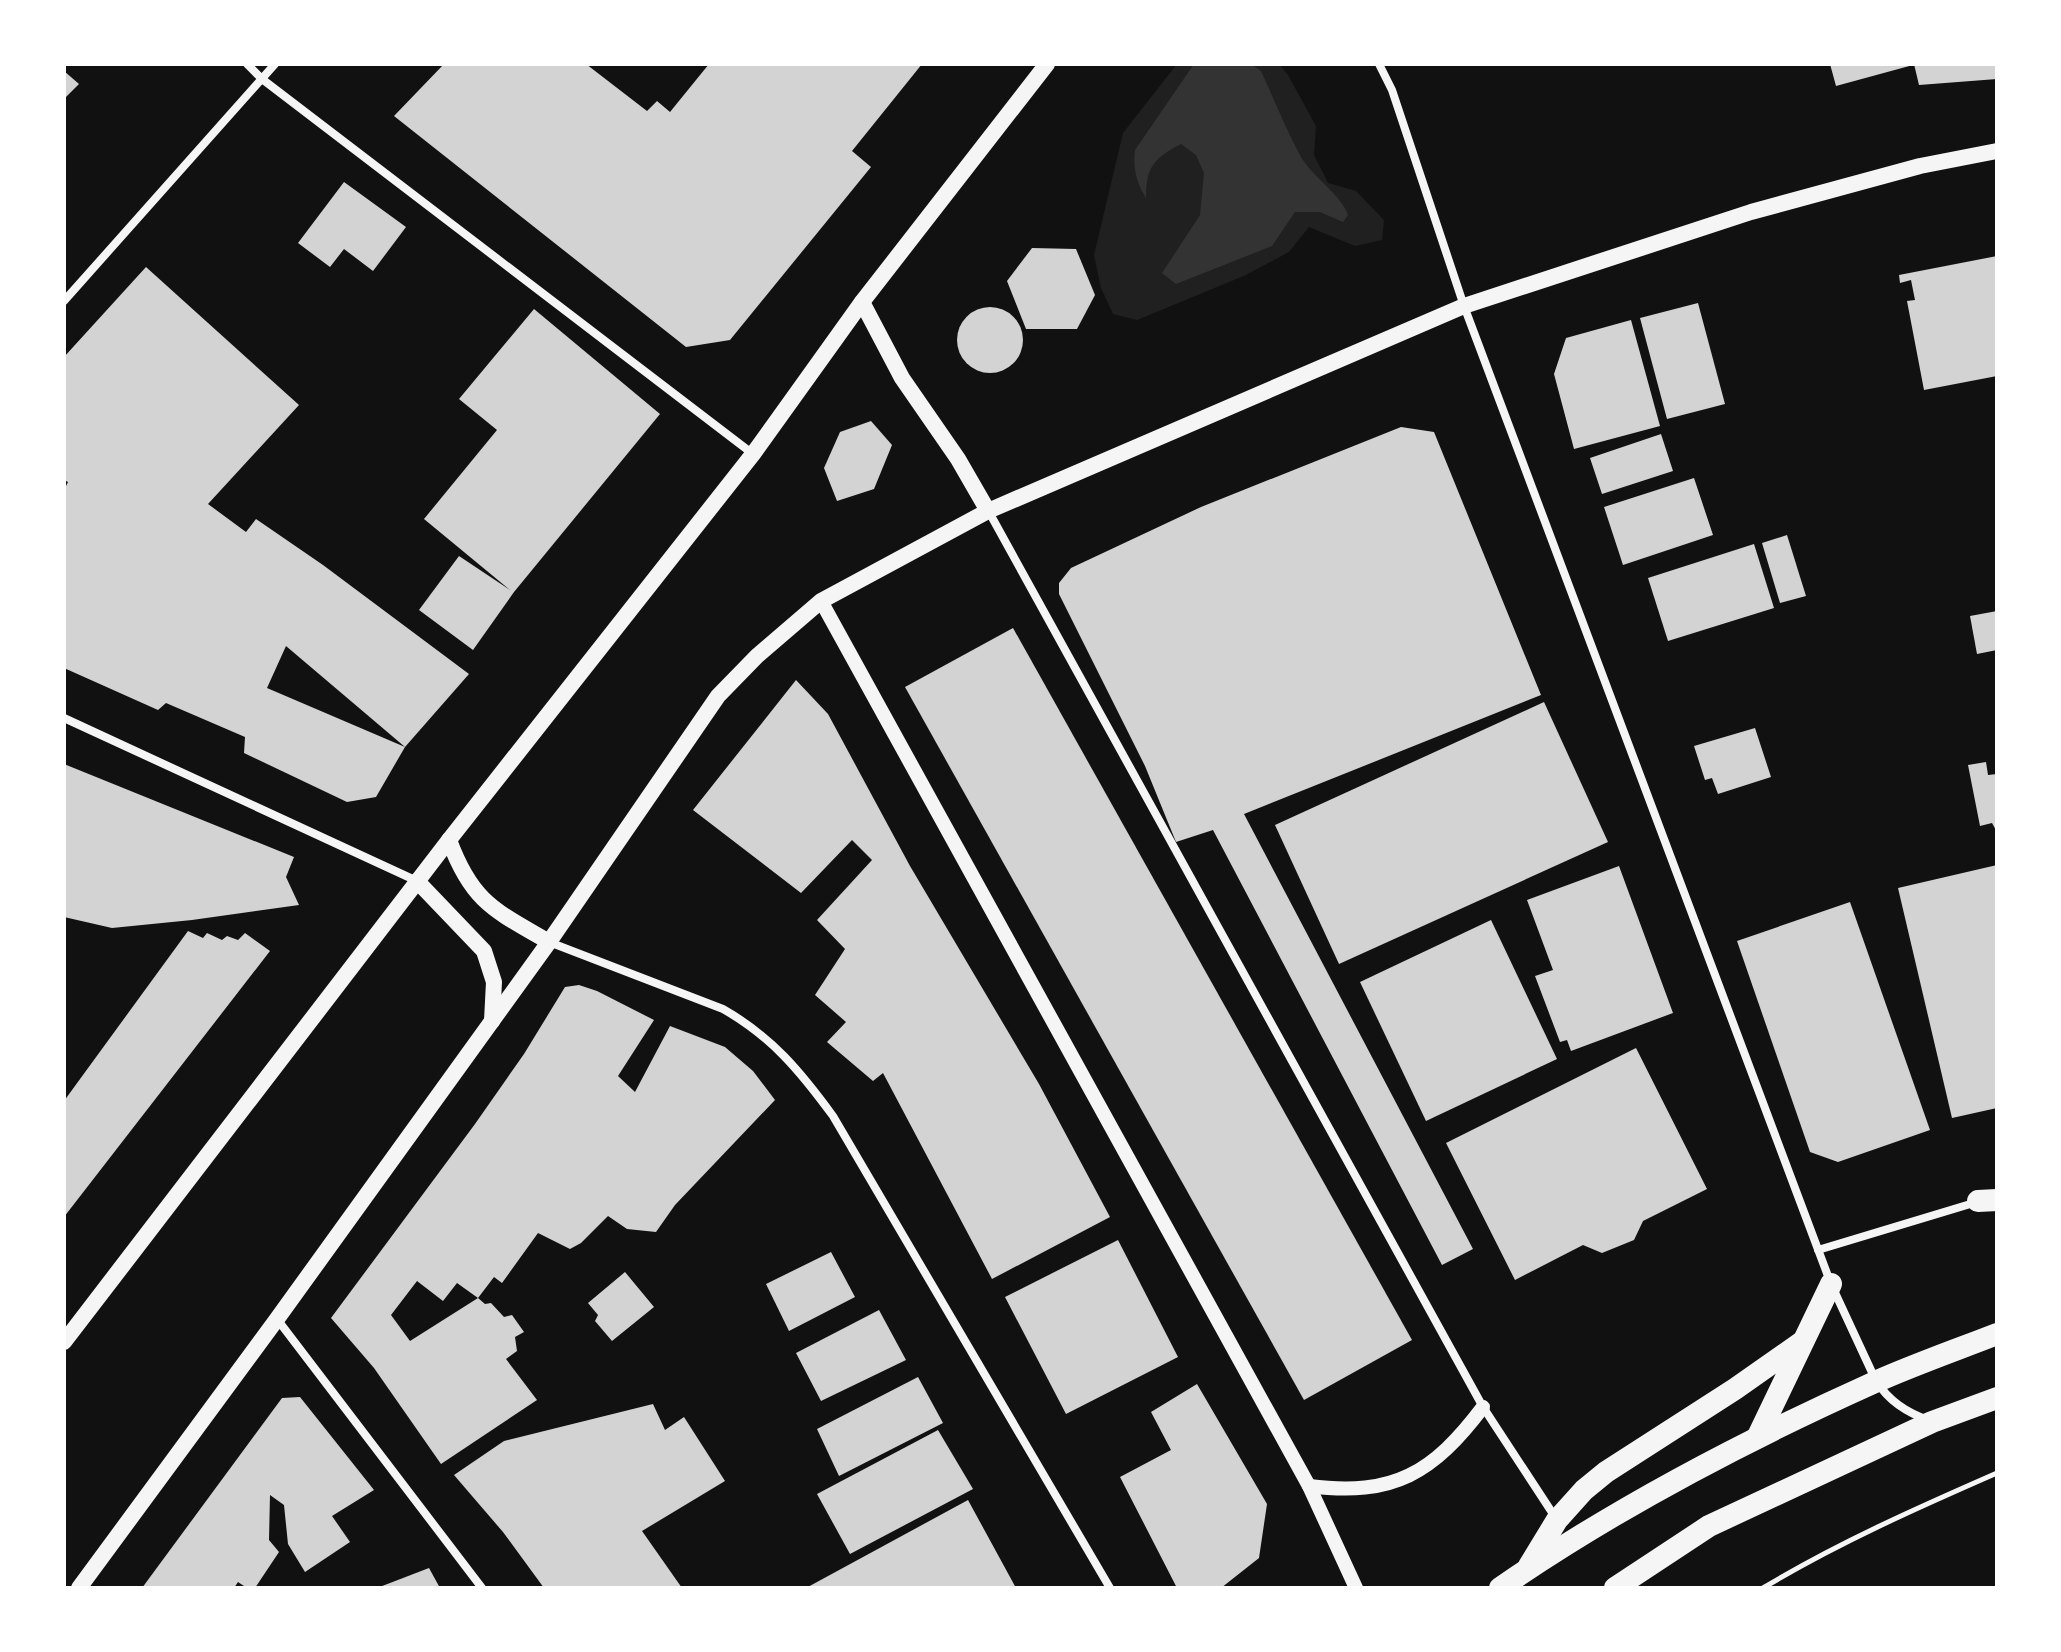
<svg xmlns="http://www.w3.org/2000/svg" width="2061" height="1652" viewBox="0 0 2061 1652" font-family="Signika,sans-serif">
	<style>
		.green { fill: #202020 }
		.water { fill: #333 }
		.building { fill: #d3d3d3; fill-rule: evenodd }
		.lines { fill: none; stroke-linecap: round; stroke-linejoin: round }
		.path { stroke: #f5f5f5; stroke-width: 5 }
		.minor { stroke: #f5f5f5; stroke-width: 8 }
		.tertiary { stroke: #f5f5f5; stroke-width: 14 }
		.secondary { stroke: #f5f5f5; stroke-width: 16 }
		.trunk { stroke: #f5f5f5; stroke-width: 22 }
	</style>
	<rect width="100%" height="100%" fill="#111"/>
	<polygon class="green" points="1177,64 1279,64 1288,75 1316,126 1314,155 1328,183 1356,191 1384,220 1382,240 1355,246 1309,227 1289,252 1246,275 1137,320 1113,314 1101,288 1094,255 1123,133"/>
	<path class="water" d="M1194,64H1251L1261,71C1274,99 1286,130 1301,157C1313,177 1343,197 1348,215L1343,222L1320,212H1295L1272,246L1176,284L1162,273L1200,215L1204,173L1196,155L1181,144C1154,158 1146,167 1146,198C1136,182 1133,169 1135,150Z"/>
	<g class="building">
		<polygon points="444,64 586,64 647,111 657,101 670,112 709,64 922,64 852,151 871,167 730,340 686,347 394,116"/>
		<polygon points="1830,64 1913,64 1913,65 1836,86"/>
		<polygon points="1914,64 1997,64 1997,79 1919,85"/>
		<polygon points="64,71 79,84 64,99"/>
		<polygon points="344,182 406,227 373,271 344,249 330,267 298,243"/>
		<polygon points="1032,248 1076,249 1095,295 1077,329 1026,329 1007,281"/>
		<polygon points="1997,256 1997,376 1924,390 1907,301 1915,300 1911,280 1900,283 1899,275"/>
		<path d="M146,267L299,405L208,504L246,532L256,519L323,565L469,674L405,747L376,797L347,802L244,753L245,737L166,703L158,710L64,668V490L68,482L64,480V357ZM286,646L405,747L267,688Z"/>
		<polygon points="1698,303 1725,404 1667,419 1640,318"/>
		<circle cx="990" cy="340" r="33"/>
		<polygon points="534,309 660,414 514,592 473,650 419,610 459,556 510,590 424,519 497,430 459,399"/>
		<polygon points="1631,320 1660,426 1574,449 1554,374 1566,338"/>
		<polygon points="871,421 892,445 874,489 837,501 824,468 840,432"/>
		<polygon points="1401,427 1434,432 1541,695 1244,814 1473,1249 1442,1265 1213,830 1176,842 1145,766 1059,594 1059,583 1071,568 1201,507"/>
		<polygon points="1661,434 1673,471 1602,494 1590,458"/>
		<polygon points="1694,478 1713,535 1623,565 1604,507"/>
		<polygon points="1787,535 1806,596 1780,603 1762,543"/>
		<polygon points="1754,544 1774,608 1668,641 1648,578"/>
		<polygon points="1997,611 1997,650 1977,654 1970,616"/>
		<polygon points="1013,628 1412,1340 1304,1400 905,687"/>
		<polygon points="796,680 828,714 910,866 1039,1084 1110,1217 992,1279 883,1073 873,1081 827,1042 846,1022 815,995 845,949 817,920 872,860 852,840 801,893 693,810"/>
		<polygon points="1544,702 1608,842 1339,964 1275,825"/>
		<polygon points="1755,728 1771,777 1718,794 1712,778 1705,780 1694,746"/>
		<polygon points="1986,762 1988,775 1997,774 1997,832 1992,823 1980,826 1968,765"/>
		<polygon points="64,764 294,857 286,877 299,905 192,920 112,928 64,917"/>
		<polygon points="1997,865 1997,1108 1952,1118 1898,888"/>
		<polygon points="1619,866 1673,1013 1571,1051 1567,1040 1560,1042 1535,976 1553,970 1527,900"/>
		<polygon points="1850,902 1930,1130 1838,1162 1810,1152 1737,941"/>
		<polygon points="1491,920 1557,1059 1426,1121 1360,982"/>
		<polygon points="188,931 203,938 207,933 222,940 227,936 238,940 245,933 270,951 64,1217 64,1101"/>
		<polygon points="579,985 597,991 654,1020 618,1076 635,1092 670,1026 725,1047 753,1071 775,1100 675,1205 656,1232 627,1229 608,1216 581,1243 570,1249 538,1233 502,1283 494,1277 478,1298 457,1283 443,1301 417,1281 391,1315 410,1341 478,1298 485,1304 491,1303 504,1317 512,1315 524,1332 515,1337 517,1351 506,1359 537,1400 441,1464 374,1368 331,1318 475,1124 524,1054 565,987"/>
		<polygon points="1636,1048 1707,1189 1643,1221 1634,1240 1602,1253 1583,1245 1515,1280 1446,1143"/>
		<polygon points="1118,1240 1178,1357 1066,1414 1005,1297"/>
		<polygon points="831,1252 855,1297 789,1331 766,1284"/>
		<polygon points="625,1272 654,1307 612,1341 595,1321 598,1315 588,1303"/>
		<polygon points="879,1310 906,1360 821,1401 796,1353"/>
		<polygon points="918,1377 943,1423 839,1476 817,1429"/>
		<polygon points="1197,1384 1267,1504 1259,1558 1221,1588 1177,1588 1120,1477 1171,1450 1151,1412"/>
		<polygon points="300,1397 374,1490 332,1516 350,1542 305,1572 288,1544 284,1505 270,1495 269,1540 279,1552 255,1588 247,1588 238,1582 234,1588 142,1588 282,1398"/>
		<polygon points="653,1404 665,1430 684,1417 725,1481 642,1531 682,1588 544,1588 503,1532 454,1475 504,1441"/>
		<polygon points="938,1430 973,1489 850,1554 817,1494"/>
		<polygon points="968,1500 1016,1588 806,1588"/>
		<polygon points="429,1568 440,1588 377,1588"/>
	</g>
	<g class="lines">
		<path class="path" d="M1763,1588C1838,1543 1917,1508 1997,1473"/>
		<g class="minor">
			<polyline points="247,64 262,79 753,454"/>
			<path d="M1379,64L1392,90L1464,306L1831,1284L1876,1381C1889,1401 1906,1412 1928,1420"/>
			<polyline points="64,301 275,64"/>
			<polyline points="989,512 1483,1407 1555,1517"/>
			<polyline points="64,718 417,881"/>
			<path d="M549,942L723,1009C772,1037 800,1071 833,1116L1110,1588"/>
			<polyline points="1818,1250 1977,1202"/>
			<polyline points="277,1319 482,1588"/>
		</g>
		<g class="tertiary">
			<polyline points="821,601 1309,1486 1356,1588"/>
			<path d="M1309,1486C1394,1497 1433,1473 1483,1407"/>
		</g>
		<g class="secondary">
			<polyline points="862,302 902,378 958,459 988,511"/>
			<path d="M449,840C472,902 494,910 549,942"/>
			<polyline points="417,881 484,951 494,982 492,1021"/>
			<polyline points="64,1342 449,840 753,454 862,302 1047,64"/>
			<polyline points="79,1588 277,1319 549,942 718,696 757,656 821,601 988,511 1464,306 1751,212 1920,166 1997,151"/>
		</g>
		<g class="trunk">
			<polyline points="1978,1201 1997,1200"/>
			<polyline points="1758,1436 1831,1284"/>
			<polyline points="1529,1566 1557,1520 1584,1490 1606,1472 1735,1389 1802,1342"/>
			<path d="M1500,1588C1616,1508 1744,1441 1873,1383C1913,1365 1956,1350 1997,1334"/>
			<polyline points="1615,1588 1709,1526 1932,1422 1997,1398"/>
		</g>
	</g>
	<rect width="2061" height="1652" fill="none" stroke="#ffffff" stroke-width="132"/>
</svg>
